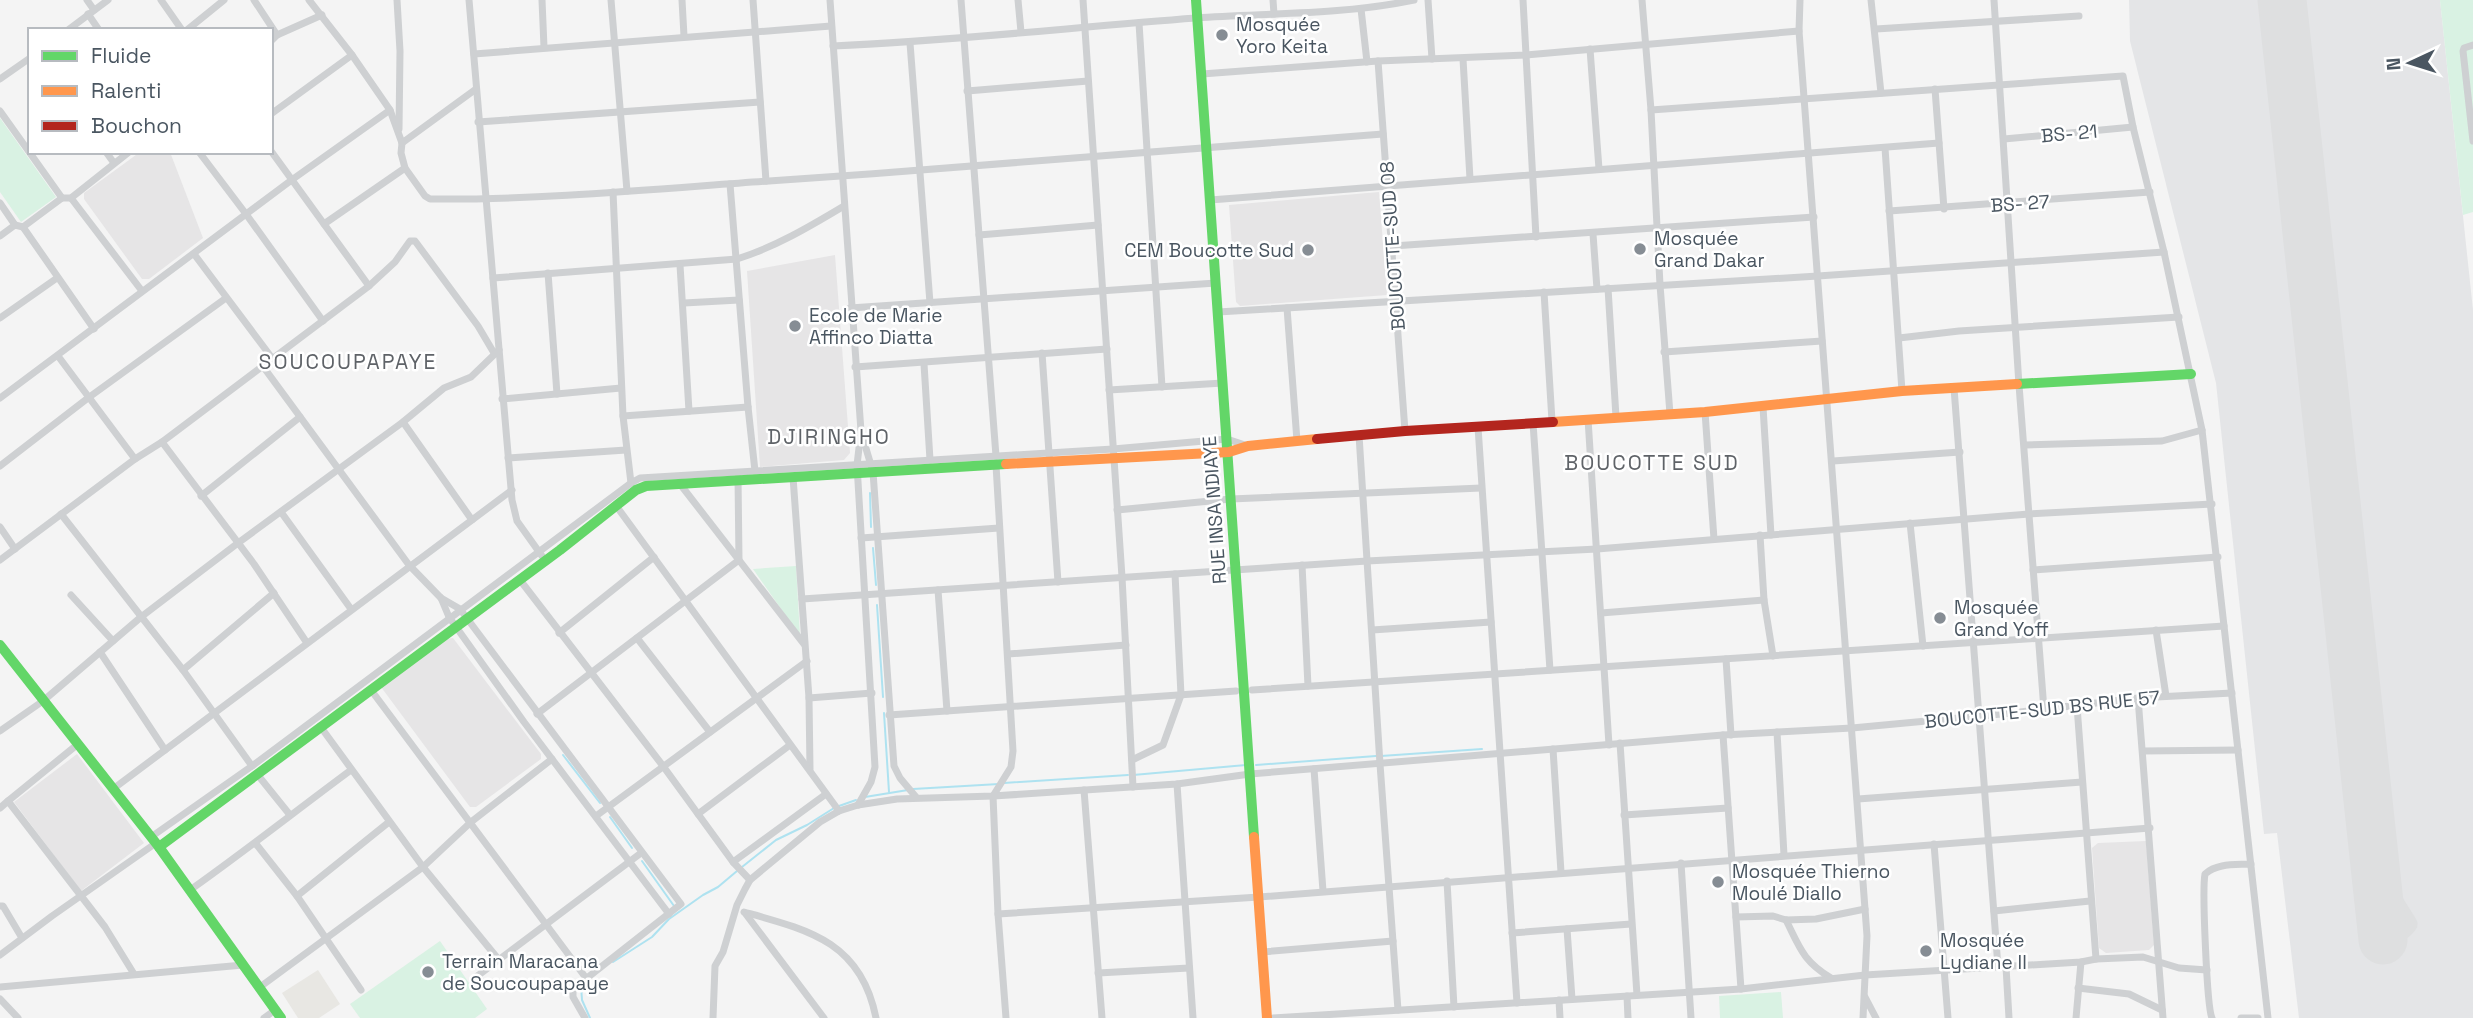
<svg xmlns="http://www.w3.org/2000/svg" width="2473" height="1018" viewBox="0 0 2473 1018" font-family="'Space Grotesk',sans-serif">
	<style>
		.commercial { fill: #e8e7e3 }
		.education { fill: #e6e5e6 }
		.airport { fill: #e4e5e7 }
		.green { fill: #d9f2e3 }
		.lines { fill: none; stroke-linecap: round; stroke-linejoin: round }
		.stream { stroke: #aee2f0; stroke-width: 2 }
		.taxiway { stroke: #dedfe0; stroke-width: 19 }
		.runway { stroke: #dedfe0; stroke-width: 49 }
		.street { stroke: #ced0d2; stroke-width: 7 }
		.fast { stroke: #63d668; stroke-width: 10 }
		.slow { stroke: #ff974d; stroke-width: 10 }
		.jam { stroke: #b3261e; stroke-width: 10 }
		.poi-dot { fill: #868d94; stroke: #fff; stroke-width: 2.5 }
		.labels { text-anchor: middle; stroke-width: 5; stroke-linejoin: round; paint-order: stroke }
		.poi-label { font-size: 19px; fill: #4a5661; stroke: #fff; text-anchor: start }
		.street-label { font-size: 19px; fill: #4a5661; stroke: #fff }
		.neighbourhood-label { font-size: 21px; letter-spacing: 2px; fill: #5f6368; stroke: #fff }
	</style>
	<rect width="100%" height="100%" fill="#f4f4f4"/>
	<polygon class="commercial" points="318,970 340,1004 319,1018 298,1018 282,993"/>
	<g class="education">
		<polygon points="140,152 170,152 203,238 149,279 142,279 84,199 84,193"/>
		<polygon points="1379,192 1387,295 1240,306 1236,302 1229,205"/>
		<polygon points="835,255 850,453 844,460 760,467 747,271"/>
		<polygon points="453,638 541,754 541,759 476,807 470,807 381,687 445,639"/>
		<polygon points="77,754 144,843 81,891 14,802"/>
		<polygon points="2146,841 2154,945 2149,950 2106,953 2099,948 2092,848 2098,843"/>
	</g>
	<polygon class="airport" points="2129,0 2440,0 2473,310 2473,1018 2299,1018 2277,833 2264,834 2216,383 2130,41"/>
	<g class="green">
		<polygon points="2440,0 2473,0 2473,212 2463,215"/>
		<polygon points="0,118 56,197 21,222 0,192"/>
		<polygon points="796,566 800,636 753,569"/>
		<polygon points="440,941 487,1009 475,1018 360,1018 350,1004"/>
		<polygon points="1781,992 1783,1018 1720,1018 1719,996"/>
	</g>
	<g class="lines">
		<g class="stream">
			<polyline points="870,493 871,527"/>
			<polyline points="873,548 876,585"/>
			<polyline points="877,605 883,697"/>
			<polyline points="884,713 889,792"/>
			<polyline points="563,755 600,803"/>
			<polyline points="1381,756 1482,749"/>
			<polyline points="1256,765 1376,756"/>
			<polyline points="1133,775 1246,765"/>
			<polyline points="1004,783 1128,775"/>
			<polyline points="913,789 999,784"/>
			<polyline points="865,797 908,790"/>
			<polyline points="839,806 856,800"/>
			<polyline points="610,817 632,848"/>
			<polyline points="642,861 674,906"/>
			<polyline points="742,867 776,840 807,825 834,808"/>
			<polyline points="613,962 652,937 669,919 703,895 718,887 737,871"/>
			<polyline points="581,986 582,1000 590,1018"/>
		</g>
		<path class="taxiway" d="M2375,860L2386,889L2408,924C2398,938 2374,942 2370,920C2369,911 2375,901 2378,893"/>
		<polyline class="runway" points="2282,0 2383,940"/>
		<g class="street">
			<polyline points="87,0 94,10"/>
			<polyline points="161,0 182,30"/>
			<polyline points="254,0 277,35"/>
			<path d="M309,0L352,55L390,110L402,143L401,153L405,168L425,196L430,199C543,200 657,189 769,181C974,167 1179,150 1383,134"/>
			<polyline points="397,0 400,51 399,129"/>
			<polyline points="469,0 512,500 517,521 542,556"/>
			<polyline points="542,0 544,47"/>
			<polyline points="611,0 627,191"/>
			<polyline points="682,0 684,36"/>
			<polyline points="753,0 766,181"/>
			<polyline points="830,0 861,431 857,465 875,767 871,782 858,805"/>
			<polyline points="961,0 996,456"/>
			<polyline points="1018,0 1021,32"/>
			<polyline points="1083,0 1122,577 1133,787"/>
			<polyline points="1273,0 1274,14"/>
			<polyline points="1428,0 1432,59"/>
			<polyline points="1523,0 1536,237"/>
			<polyline points="1642,0 1651,110 1660,285 1670,414"/>
			<polyline points="1800,0 1799,31 1865,909 1867,936 1863,1018"/>
			<polyline points="1871,0 1881,93"/>
			<polyline points="1994,0 2019,385 2044,710"/>
			<polyline points="1361,9 1367,62"/>
			<polyline points="88,14 99,30"/>
			<polyline points="1139,23 1162,387"/>
			<polyline points="1876,29 2079,16"/>
			<polyline points="68,30 108,0"/>
			<polyline points="187,30 224,0"/>
			<polyline points="271,41 277,35 322,15"/>
			<polyline points="910,43 930,303"/>
			<polyline points="2473,45 2464,48 2463,51 2473,141"/>
			<path d="M833,46C954,41 1075,27 1196,18C1268,13 1342,15 1414,0"/>
			<polyline points="1590,49 1599,169"/>
			<polyline points="474,54 831,26"/>
			<polyline points="1463,59 1470,179"/>
			<polyline points="1378,61 1405,431"/>
			<polyline points="1202,74 1378,61 1526,55 1799,31"/>
			<polyline points="0,79 30,58"/>
			<polyline points="1935,89 1944,209"/>
			<polyline points="967,91 1088,81"/>
			<polyline points="1651,110 2123,76 2133,127 2164,252 2202,430 2268,1018"/>
			<polyline points="0,111 62,198"/>
			<polyline points="271,114 352,55"/>
			<polyline points="478,122 760,102"/>
			<polyline points="2004,139 2133,127"/>
			<polyline points="402,143 476,89"/>
			<polyline points="1885,148 1902,391"/>
			<polyline points="271,151 369,286"/>
			<polyline points="106,152 114,163"/>
			<polyline points="199,152 246,214 323,321"/>
			<polyline points="730,184 748,407 755,471"/>
			<polyline points="613,192 623,416 631,483"/>
			<polyline points="71,198 142,291"/>
			<polyline points="1210,200 1939,143"/>
			<polyline points="0,203 15,225"/>
			<polyline points="1889,211 2150,192"/>
			<polyline points="324,224 405,168"/>
			<polyline points="23,227 94,329"/>
			<polyline points="1593,234 1597,289"/>
			<polyline points="979,235 1098,225"/>
			<polyline points="0,236 15,225 23,227 62,198 71,198 129,152"/>
			<polyline points="1393,246 1814,217"/>
			<polyline points="194,254 272,358"/>
			<polyline points="680,265 689,411"/>
			<polyline points="548,273 557,394"/>
			<path d="M493,278L737,259C775,247 809,227 844,206"/>
			<polyline points="1608,288 1616,417"/>
			<polyline points="1544,292 1552,421"/>
			<polyline points="684,303 739,300"/>
			<polyline points="850,308 1216,283"/>
			<polyline points="1287,308 1297,441"/>
			<polyline points="1218,312 1818,276 2164,252"/>
			<polyline points="0,318 57,278"/>
			<polyline points="1899,338 1959,331 2179,317"/>
			<polyline points="1664,352 1822,341"/>
			<polyline points="1042,353 1058,582"/>
			<polyline points="58,356 135,459"/>
			<polyline points="924,364 930,460"/>
			<polyline points="262,365 409,565 441,598 460,609 681,904 573,989 573,997 585,1018"/>
			<polyline points="855,367 1107,349"/>
			<polyline points="1954,388 1998,967"/>
			<polyline points="1109,390 1223,383"/>
			<polyline points="0,398 293,179 390,110"/>
			<polyline points="502,399 621,388"/>
			<polyline points="1763,407 1771,535"/>
			<polyline points="1705,412 1714,539"/>
			<polyline points="623,416 748,407"/>
			<polyline points="1588,419 1609,745"/>
			<polyline points="403,422 472,520"/>
			<polyline points="1533,423 1550,670"/>
			<polyline points="1478,427 1517,1003"/>
			<polyline points="862,435 873,472 894,766 900,778 916,797"/>
			<polyline points="1359,435 1380,764 1398,1010"/>
			<polyline points="162,442 254,564 307,643"/>
			<polyline points="2025,445 2162,441 2202,430"/>
			<polyline points="508,458 626,450"/>
			<polyline points="1833,461 1960,452"/>
			<polyline points="996,465 1013,751 1011,767 993,796 998,914 1006,1018"/>
			<polyline points="0,466 88,398 226,298"/>
			<polyline points="793,477 809,698 810,769"/>
			<polyline points="680,484 804,644"/>
			<polyline points="201,496 300,417"/>
			<polyline points="617,507 839,811"/>
			<polyline points="1117,510 1231,499 1481,488"/>
			<polyline points="281,512 351,609"/>
			<polyline points="61,514 183,670 252,766"/>
			<polyline points="1910,523 1923,646"/>
			<polyline points="0,527 15,549"/>
			<polyline points="1760,535 1764,600 1773,656"/>
			<polyline points="861,538 999,528"/>
			<polyline points="0,560 135,459 162,442 369,286 395,262 410,241 415,241 478,326 494,353"/>
			<polyline points="1302,565 1308,686"/>
			<polyline points="2033,570 2218,557"/>
			<polyline points="520,580 663,766 733,862 750,880"/>
			<polyline points="938,590 947,711"/>
			<polyline points="71,595 113,641"/>
			<polyline points="441,598 449,617 524,722 669,914"/>
			<polyline points="802,599 1367,561 1597,549 2029,514 2212,504"/>
			<polyline points="1601,613 1764,600"/>
			<polyline points="1372,630 1491,622"/>
			<polyline points="2156,630 2166,696"/>
			<polyline points="559,633 654,557"/>
			<polyline points="637,638 710,732"/>
			<polyline points="100,652 165,750"/>
			<polyline points="1008,654 1126,645"/>
			<polyline points="1726,659 1731,735"/>
			<polyline points="183,670 274,593"/>
			<polyline points="371,690 586,978"/>
			<polyline points="1252,690 2224,626"/>
			<polyline points="809,698 872,693"/>
			<polyline points="2138,698 2163,1018"/>
			<polyline points="2077,706 2096,959"/>
			<polyline points="537,714 739,560 738,477"/>
			<polyline points="889,715 1236,691"/>
			<polyline points="320,726 423,867 499,960"/>
			<polyline points="0,731 43,701 141,617 238,543 403,422 444,388 471,377 499,350"/>
			<polyline points="1777,732 1784,855"/>
			<polyline points="1723,735 1741,989"/>
			<polyline points="1620,743 1637,995"/>
			<polyline points="1553,749 1561,872"/>
			<polyline points="2143,751 2238,750"/>
			<polyline points="1132,760 1163,745 1181,695 1175,574"/>
			<polyline points="1314,769 1323,891"/>
			<polyline points="257,774 290,815"/>
			<polyline points="1177,784 1193,1018"/>
			<polyline points="113,789 512,490"/>
			<polyline points="1084,790 1102,1018"/>
			<polyline points="1858,799 2082,782"/>
			<polyline points="8,801 78,744"/>
			<polyline points="0,808 8,801 105,927 134,974"/>
			<polyline points="698,814 790,745"/>
			<polyline points="1624,815 1728,808"/>
			<polyline points="596,816 807,661"/>
			<polyline points="151,837 252,766 631,483 640,478 1113,449 1227,439 1248,446"/>
			<polyline points="256,844 297,896 361,990"/>
			<polyline points="1934,844 1948,1018"/>
			<polyline points="733,862 826,794"/>
			<polyline points="1681,863 1691,1018"/>
			<polyline points="1447,881 1454,1007"/>
			<path d="M190,890C245,851 297,810 351,770"/>
			<polyline points="297,896 389,822"/>
			<polyline points="0,906 3,906 22,938"/>
			<polyline points="1994,911 2090,901"/>
			<path d="M744,912C809,930 861,942 876,1018"/>
			<polyline points="745,913 824,1018"/>
			<polyline points="998,914 1259,897 2150,828"/>
			<polyline points="1736,917 1773,916 1786,920 1816,919 1865,909"/>
			<path d="M1786,920C1800,948 1803,961 1831,978"/>
			<polyline points="1567,929 1572,999"/>
			<polyline points="1512,933 1631,924"/>
			<polyline points="1262,952 1393,941"/>
			<polyline points="0,955 52,916 156,843"/>
			<polyline points="2006,967 2009,1018"/>
			<polyline points="1098,973 1189,968"/>
			<polyline points="476,977 641,853"/>
			<polyline points="0,987 243,965"/>
			<polyline points="260,987 423,867 471,822 552,759"/>
			<polyline points="2078,988 2129,994 2162,1010"/>
			<polyline points="1627,996 1628,1018"/>
			<polyline points="1865,997 1876,1018"/>
			<polyline points="0,999 18,1018"/>
			<polyline points="1559,1000 1560,1018"/>
			<polyline points="264,1018 275,1010"/>
			<polyline points="713,1018 715,966 723,952 737,905 745,889 750,880 820,822 839,811 858,805 897,799 993,796 1177,784 1250,774 1723,735 1852,728 2012,713 2138,698 2232,693"/>
			<polyline points="1273,1018 1741,989 1865,975 2081,962 2096,959 2143,957 2179,968 2207,970"/>
			<polyline points="2076,1018 2081,962"/>
			<path d="M2212,1018C2207,1008 2202,890 2205,874C2217,863 2235,865 2251,864"/>
			<polyline points="2241,1018 2258,1018"/>
		</g>
		<g class="fast">
			<polyline points="1196,0 1254,837"/>
			<polyline points="2017,384 2191,374"/>
			<polyline points="0,645 159,847 281,1018"/>
			<polyline points="159,847 560,550 636,490 646,486 1006,464"/>
		</g>
		<g class="slow">
			<polyline points="1553,422 1705,412 1902,391 2017,384"/>
			<polyline points="1006,464 1229,452 1248,446 1317,439"/>
			<polyline points="1254,837 1267,1018"/>
		</g>
		<polyline class="jam" points="1317,439 1405,431 1553,422"/>
	</g>
	<g class="poi-dot">
		<circle cx="1222" cy="35" r="7"/>
		<circle cx="1640" cy="249" r="7"/>
		<circle cx="1308" cy="250" r="7"/>
		<circle cx="795" cy="326" r="7"/>
		<circle cx="1940" cy="618" r="7"/>
		<circle cx="1718" cy="882" r="7"/>
		<circle cx="1926" cy="951" r="7"/>
		<circle cx="428" cy="972" r="7"/>
	</g>
	<g class="labels">
		<g class="poi-label">
			<text x="1236" y="31">Mosquée<tspan x="1236" dy="22">Yoro Keita</tspan></text>
			<text x="1654" y="245">Mosquée<tspan x="1654" dy="22">Grand Dakar</tspan></text>
			<text x="1294" y="257" text-anchor="end">CEM Boucotte Sud</text>
			<text x="809" y="322">Ecole de Marie<tspan x="809" dy="22">Affinco Diatta</tspan></text>
			<text x="1954" y="614">Mosquée<tspan x="1954" dy="22">Grand Yoff</tspan></text>
			<text x="1732" y="878">Mosquée Thierno<tspan x="1732" dy="22">Moulé Diallo</tspan></text>
			<text x="1940" y="947">Mosquée<tspan x="1940" dy="22">Lydiane II</tspan></text>
			<text x="442" y="968">Terrain Maracana<tspan x="442" dy="22">de Soucoupapaye</tspan></text>
		</g>
		<g class="street-label">
			<text transform="translate(2069 133) rotate(-5)" y="7">BS- 21</text>
			<text transform="translate(2020 203) rotate(-4)" y="7">BS- 27</text>
			<text transform="translate(1392 246) rotate(-94)" y="7">BOUCOTTE-SUD 08</text>
			<text transform="translate(1214 510) rotate(-94)" y="7">RUE INSA NDIAYE</text>
			<text transform="translate(2042 709) rotate(-6)" y="7">BOUCOTTE-SUD BS RUE 57</text>
		</g>
		<g class="neighbourhood-label">
			<text x="348" y="369">SOUCOUPAPAYE</text>
			<text x="829" y="444">DJIRINGHO</text>
			<text x="1652" y="470">BOUCOTTE SUD</text>
		</g>
	</g>
	<rect x="28" y="28" width="245" height="126" fill="#ffffff" stroke="#b7bbc0" stroke-width="2"/>
	<rect x="42" y="51" width="35" height="10" fill="#63d668" stroke="#b7bbc0" stroke-width="2"/>
	<text x="91" y="63" font-size="21" fill="#4a5661">Fluide</text>
	<rect x="42" y="86" width="35" height="10" fill="#ff974d" stroke="#b7bbc0" stroke-width="2"/>
	<text x="91" y="98" font-size="21" fill="#4a5661">Ralenti</text>
	<rect x="42" y="121" width="35" height="10" fill="#b3261e" stroke="#b7bbc0" stroke-width="2"/>
	<text x="91" y="133" font-size="21" fill="#4a5661">Bouchon</text>
	<g transform="translate(2410 63) rotate(266)" stroke="#ffffff" stroke-width="5" paint-order="stroke">
	<path d="M0-5L12 26L0 18L-12 26Z" fill="#4a5661"/>
	<text y="-10" font-size="19" font-weight="bold" text-anchor="middle" fill="#4a5661">N</text>
	</g>
</svg>
